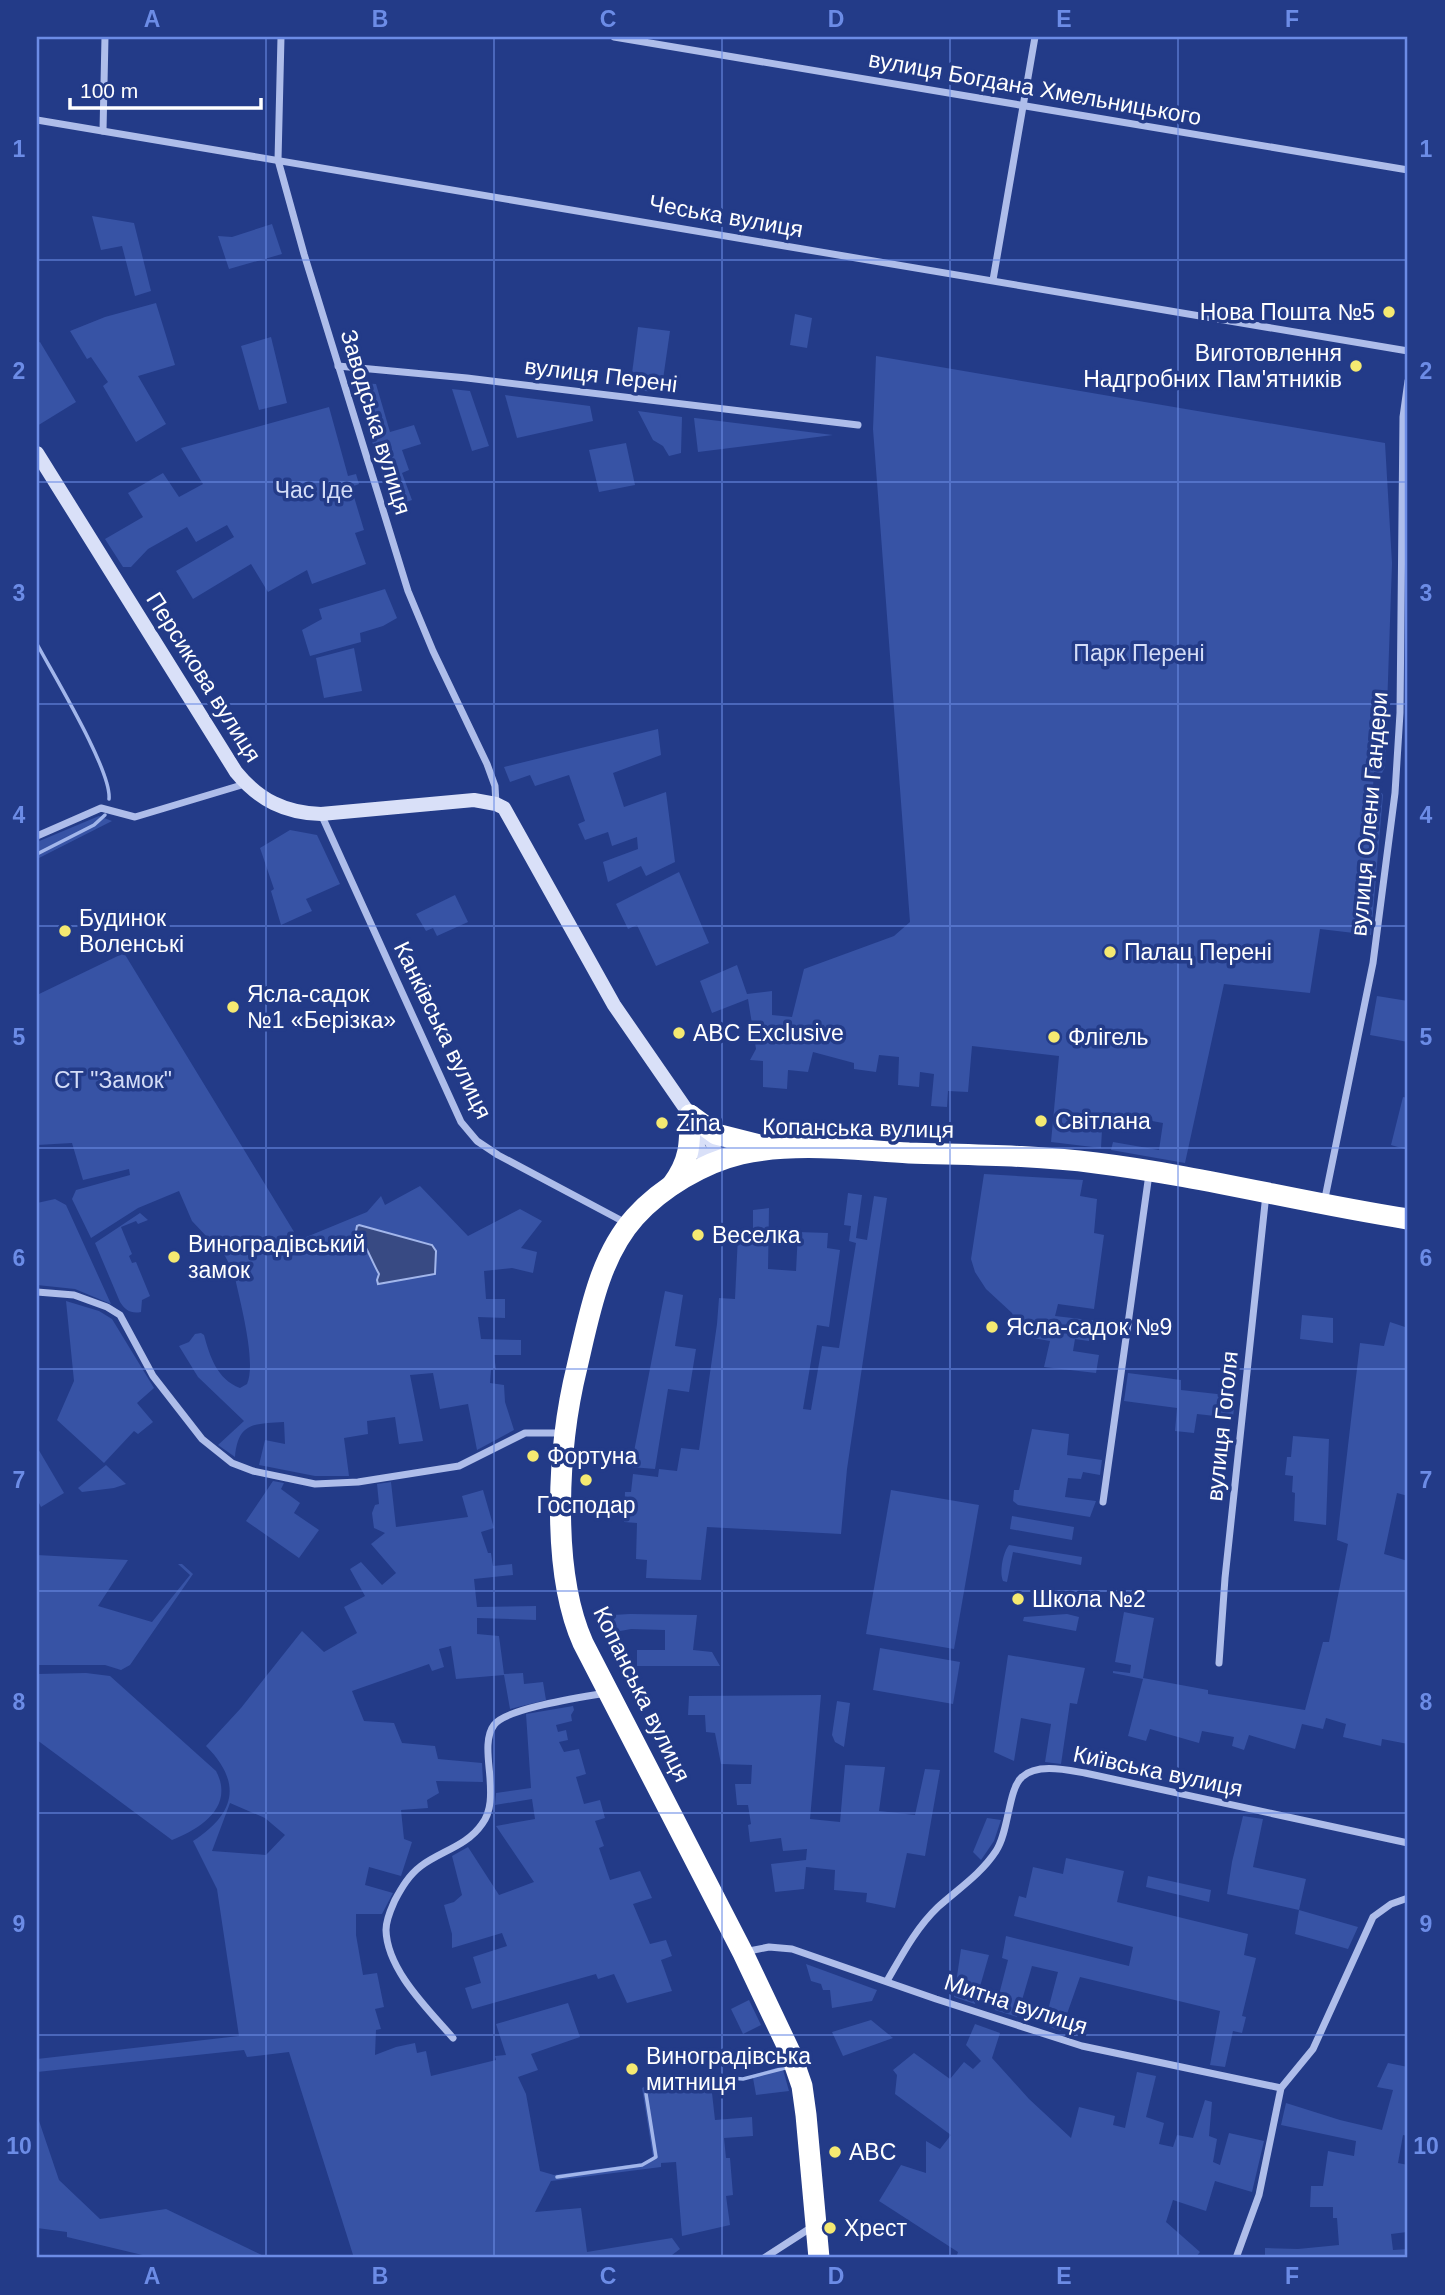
<svg xmlns="http://www.w3.org/2000/svg" width="1445" height="2295" viewBox="0 0 1445 2295" font-family="Arial,sans-serif">
	<style>
		.green { fill: #3753a5; fill-rule: evenodd }
		.water { fill: #384a83; stroke: #a2b6eb; stroke-width: 2 }
		.lines { fill: none; stroke-linecap: round; stroke-linejoin: round }
		.stream { stroke: #a2b6eb; stroke-width: 3.5 }
		.street { stroke: #aebdea; stroke-width: 7 }
		.secondary { stroke: #d9e0f8; stroke-width: 14 }
		.highway { stroke: #fff; stroke-width: 21 }
		.grid { fill: none; stroke: #6c8ce6; stroke-width: 2; stroke-opacity: 0.55 }
		.poi-dot { fill: #f5e971; stroke: #233b88; stroke-width: 2.5 }
		.labels { text-anchor: middle; stroke-width: 7; stroke-linejoin: round; paint-order: stroke }
		.street-label { font-size: 23px; fill: #fff; stroke: #233b88 }
		.poi-label { font-size: 23px; fill: #fff; stroke: #233b88; text-anchor: start }
		.park-label { font-size: 23px; fill: #d3dcf7; stroke: #233b88 }
		.neatline { fill: none; stroke: #6c8ce6; stroke-width: 2.5 }
		.grid-label { font-size: 23px; text-anchor: middle; font-weight: bold; fill: #6c8ce6 }
	</style>
	<rect width="100%" height="100%" fill="#233b88"/>
	<g class="green">
		<polygon points="92,216 134,223 151,291 135,296 122,246 101,250"/>
		<polygon points="272,224 282,254 229,269 218,236 232,237"/>
		<polygon points="156,303 175,365 138,376 166,424 136,442 103,386 108,382 91,357 87,359 70,331 105,317"/>
		<polygon points="795,314 812,318 807,348 790,345"/>
		<polygon points="638,327 670,331 661,393 630,389"/>
		<polygon points="271,337 287,403 259,410 241,346"/>
		<polygon points="40,342 76,402 37,426 37,343"/>
		<polygon points="876,356 1385,443 1392,563 1385,767 1382,773 1374,772 1373,787 1380,789 1383,795 1371,935 1320,929 1310,993 1224,984 1185,1163 1111,1150 1113,1142 1159,1150 1163,1123 1103,1112 1101,1148 1051,1142 1059,1056 972,1046 968,1092 948,1091 947,1107 931,1106 934,1074 920,1072 919,1087 898,1085 899,1057 879,1055 876,1072 854,1069 854,1063 813,1052 808,1072 788,1070 787,1089 763,1087 763,1061 750,1060 756,1049 748,999 712,1013 700,981 737,965 747,994 772,991 772,1015 792,1017 804,969 894,936 910,922 873,429"/>
		<polygon points="361,383 376,384 390,432 414,425 421,444 402,450 409,470 402,473 412,500 393,506 356,392"/>
		<polygon points="452,389 470,391 489,446 472,451"/>
		<polygon points="505,395 590,406 593,421 517,438"/>
		<polygon points="329,407 348,476 356,474 359,484 351,487 364,530 355,533 366,564 312,584 307,570 268,592 251,564 193,599 176,571 234,537 227,525 196,542 187,527 148,549 131,567 123,567 105,539 143,517 128,493 163,473 179,497 203,484 181,448"/>
		<polygon points="638,411 682,417 681,453 669,456 663,446 653,440"/>
		<polygon points="694,418 695,418 833,435 698,452"/>
		<polygon points="626,443 635,485 599,492 589,450"/>
		<polygon points="385,589 397,618 383,626 360,633 361,642 310,656 302,630 322,619 319,609"/>
		<polygon points="354,648 362,691 324,698 316,658"/>
		<polygon points="658,729 661,755 613,773 624,807 666,792 675,862 646,876 641,866 608,882 603,862 638,849 637,837 612,846 608,832 585,840 578,824 585,821 569,775 535,786 530,775 510,782 504,767"/>
		<polygon points="99,816 112,821 37,859 37,842"/>
		<polygon points="290,830 317,835 340,884 306,899 312,911 281,925 271,891 274,889 260,848"/>
		<polygon points="679,872 709,943 656,966 637,925 628,929 616,904"/>
		<polygon points="455,895 468,922 437,936 433,928 426,931 416,914"/>
		<path d="M124,953L299,1240L367,1212L381,1196L385,1205L420,1186L468,1236L520,1209L542,1221L521,1248L537,1252L533,1273L512,1268L484,1271L486,1299H505V1318L478,1317L481,1339L521,1340V1355H494L496,1369L491,1370L490,1383L504,1385L505,1402L514,1430L477,1450L468,1404L440,1409L433,1373L410,1375L423,1441L399,1444L395,1417L367,1421L368,1434L344,1438L349,1476H315L259,1465L265,1440L285,1444L284,1422C254,1424 238,1422 235,1457L218,1445L244,1421L198,1377L179,1346L189,1342L195,1334L201,1333L204,1335C210,1357 217,1379 240,1388L247,1384C257,1362 239,1298 234,1273L225,1256L192,1221L179,1191L138,1208L91,1238L72,1199L76,1190L130,1175L129,1169L83,1180L72,1143L37,1145V995Z"/>
		<polygon points="1377,996 1408,1001 1408,1042 1370,1035"/>
		<polygon points="1403,1097 1408,1098 1408,1150 1391,1145"/>
		<polygon points="984,1174 1083,1180 1080,1196 1097,1199 1094,1233 1104,1235 1094,1309 1058,1304 1055,1316 1098,1321 1096,1342 1075,1339 1073,1351 1099,1355 1096,1373 1044,1367 1050,1341 1021,1336 1012,1313 986,1289 975,1272 971,1259"/>
		<polygon points="848,1193 862,1195 856,1238 867,1240 874,1196 887,1198 847,1469 841,1534 707,1527 701,1580 646,1578 647,1560 636,1559 637,1523 624,1522 625,1492 631,1492 633,1474 658,1477 659,1469 677,1471 681,1448 699,1450 717,1324 719,1298 735,1299 738,1235 753,1233 753,1210 769,1208 768,1269 796,1271 798,1232 828,1233 827,1248 840,1250 829,1327 817,1325 803,1409 811,1410 822,1346 839,1348 856,1243 849,1241 851,1226 844,1225"/>
		<polygon points="55,1199 66,1205 111,1304 75,1289 37,1285 37,1203"/>
		<path d="M140,1213L148,1220L138,1224L136,1221L121,1227L132,1254L129,1256L132,1263L136,1262L150,1296L142,1300L141,1312C131,1314 125,1310 120,1302L95,1243Z"/>
		<polygon points="665,1291 683,1295 675,1346 696,1349 689,1392 668,1389 655,1469 631,1467"/>
		<polygon points="66,1301 99,1311 112,1319 154,1388 137,1403 153,1422 138,1434 134,1431 104,1463 57,1420 74,1381"/>
		<polygon points="1302,1315 1333,1318 1333,1343 1300,1339"/>
		<polygon points="1390,1322 1408,1328 1408,1496 1397,1493 1384,1554 1408,1561 1408,1744 1382,1739 1381,1746 1343,1737 1346,1724 1326,1718 1323,1729 1302,1724 1295,1749 1249,1735 1244,1750 1232,1746 1234,1737 1202,1731 1199,1743 1150,1729 1146,1741 1128,1736 1143,1679 1113,1673 1113,1671 1130,1673 1131,1665 1115,1662 1124,1612 1154,1618 1143,1678 1208,1690 1208,1694 1305,1710 1323,1642 1329,1642 1348,1544 1337,1540 1360,1343 1384,1346"/>
		<polygon points="1128,1373 1181,1380 1181,1390 1235,1396 1233,1418 1197,1414 1194,1433 1175,1431 1177,1408 1124,1401"/>
		<polygon points="1032,1429 1069,1434 1067,1455 1102,1460 1100,1475 1083,1472 1081,1479 1068,1478 1065,1497 1096,1501 1090,1517 1018,1505 1013,1501 1014,1490 1019,1490"/>
		<polygon points="1293,1436 1329,1439 1326,1525 1294,1521 1295,1493 1292,1492 1293,1476 1285,1475 1287,1457 1291,1457"/>
		<polygon points="37,1447 64,1493 41,1507 37,1499"/>
		<polygon points="106,1465 126,1484 114,1488 82,1492 78,1488"/>
		<polygon points="273,1481 284,1483 281,1489 300,1503 294,1513 319,1530 299,1558 246,1521"/>
		<path d="M391,1482L396,1527L468,1517L462,1496L483,1490L494,1528L481,1532L488,1553H491L493,1566L512,1564L513,1575L474,1579L477,1607L536,1606V1620L477,1618V1634L499,1636L504,1674L523,1673L524,1684L543,1682L546,1700L510,1709L504,1675L456,1679L451,1646L439,1649L444,1667L432,1671L429,1664L352,1691L364,1721L394,1723L402,1743L435,1746L438,1759L482,1763L483,1782L436,1781L439,1793L427,1800L428,1808L401,1810L404,1839L412,1842L401,1876L369,1867L365,1885L393,1893L382,1914H356V1935L363,1975L377,1973L384,2007L375,2009L381,2029L376,2030L375,2055L396,2047L415,2043L417,2053L426,2051L431,2076L496,2060L495,2056L506,2055L496,2024L568,2003L580,2037L531,2054L538,2070L518,2077L526,2094L540,2171L554,2175L643,2163L653,2157L642,2088L653,2082L731,2076L743,2078L782,2066L789,2091L756,2095L753,2078L711,2084L715,2120L752,2117L753,2136L724,2138L726,2158H730L733,2195L726,2196L730,2225L682,2236L676,2162L661,2163V2167L551,2181L535,2212L581,2208L587,2252L672,2238L680,2249L668,2258H354L289,2052L247,2057L244,2050L37,2072V2059L239,2036L217,1889L193,1841C235,1814 243,1783 206,1746L241,1708L302,1631L324,1652L357,1633L344,1607L365,1596L350,1569L361,1562L382,1585L396,1573L371,1544L385,1533L374,1528L372,1513L375,1505L379,1504L377,1484ZM230,1803L265,1818L285,1835L266,1855L212,1851Z"/>
		<polygon points="891,1490 979,1505 954,1649 866,1634"/>
		<polygon points="1012,1516 1074,1527 1072,1540 1010,1529"/>
		<path d="M1009,1545L1082,1557L1081,1565L1013,1552L1007,1582L1003,1581C999,1573 1003,1552 1009,1545Z"/>
		<polygon points="37,1555 128,1560 98,1606 152,1622 190,1575 178,1564 182,1564 193,1574 130,1665 121,1670 105,1665 37,1665"/>
		<polygon points="630,1614 697,1615 693,1650 712,1652 720,1666 637,1666 637,1650 665,1650 665,1630 631,1629 615,1632 613,1615"/>
		<polygon points="1067,1614 1079,1617 1076,1631 1023,1621 1024,1617"/>
		<polygon points="880,1648 960,1662 953,1704 873,1690"/>
		<polygon points="1008,1655 1085,1668 1077,1704 1070,1703 1061,1764 1045,1762 1051,1724 1021,1718 1014,1761 994,1752"/>
		<path d="M86,1673L110,1676L216,1771C235,1807 200,1829 172,1840L37,1740V1674Z"/>
		<polygon points="821,1695 810,1819 840,1822 845,1765 885,1767 879,1811 915,1815 925,1769 940,1770 925,1856 907,1853 895,1908 866,1902 867,1893 834,1890 835,1870 806,1867 804,1889 775,1892 771,1864 806,1860 807,1849 783,1851 781,1838 750,1842 748,1825 751,1824 748,1805 737,1805 735,1784 751,1784 752,1765 721,1764 715,1733 706,1732 705,1715 688,1715 689,1696"/>
		<polygon points="837,1701 850,1703 844,1747 835,1742 832,1735"/>
		<polygon points="573,1706 574,1710 571,1715 572,1721 556,1725 558,1732 566,1730 568,1740 559,1742 564,1752 579,1749 586,1774 576,1777 584,1804 600,1800 605,1818 595,1821 604,1846 599,1848 610,1880 640,1871 652,1898 633,1904 650,1944 666,1940 672,1956 661,1960 672,1991 627,2003 614,1974 598,1979 596,1974 472,2009 465,1988 481,1983 473,1957 507,1946 502,1933 452,1948 452,1934 444,1905 454,1902 462,1895 452,1856 468,1847 499,1895 534,1882 496,1826 535,1819 532,1799 495,1805 496,1793 531,1788 526,1714"/>
		<polygon points="1243,1816 1263,1819 1253,1867 1306,1879 1299,1910 1358,1927 1348,1949 1295,1934 1299,1910 1227,1894 1232,1862"/>
		<polygon points="987,1818 1001,1820 994,1841 981,1860 973,1852"/>
		<polygon points="1066,1858 1124,1871 1117,1902 1248,1934 1244,1955 1256,1958 1242,2016 1246,2017 1242,2033 1233,2031 1225,2067 1210,2065 1220,2011 1080,1977 1061,2031 1044,2025 1058,1972 1032,1966 1017,2017 995,2010 1008,1960 1002,1958 1006,1936 1129,1966 1133,1947 1014,1916 1019,1896 1026,1898 1033,1867 1063,1874"/>
		<polygon points="1148,1876 1211,1890 1209,1902 1146,1887"/>
		<polygon points="961,1949 989,1955 975,2004 954,1997"/>
		<polygon points="806,1964 877,1990 872,2001 832,2008 830,1990 823,1990 821,1984 811,1981"/>
		<polygon points="749,2000 761,2025 743,2034 731,2009"/>
		<polygon points="871,2020 893,2038 843,2056 832,2032"/>
		<polygon points="975,2024 1000,2033 992,2058 1029,2099 1071,2138 1079,2107 1115,2116 1113,2125 1125,2128 1137,2072 1156,2076 1146,2117 1164,2123 1159,2144 1173,2147 1177,2135 1193,2138 1205,2100 1212,2102 1209,2136 1217,2139 1213,2162 1220,2165 1229,2133 1264,2141 1252,2192 1215,2181 1206,2211 1173,2200 1166,2222 1200,2252 1195,2258 956,2258 958,2252 879,2201 901,2165 926,2173 926,2141 940,2149 951,2135 895,2094 897,2075 893,2070 914,2053 950,2079 964,2062 973,2069 981,2061 966,2045"/>
		<polygon points="1388,2063 1408,2067 1408,2136 1403,2135 1398,2163 1408,2165 1407,2232 1391,2234 1393,2250 1408,2249 1408,2258 1265,2258 1265,2248 1298,2249 1339,2245 1337,2218 1333,2218 1333,2207 1310,2207 1311,2186 1323,2186 1328,2151 1354,2156 1356,2141 1281,2125 1286,2103 1340,2120 1382,2130 1393,2090 1377,2087"/>
		<polygon points="37,2115 59,2180 100,2219 166,2209 268,2258 155,2258 67,2237 67,2232 37,2228"/>
	</g>
	<path class="water" d="M359,1225L432,1245L436,1251L435,1274L378,1284L377,1280L379,1274C371,1260 366,1244 356,1231L357,1226Z"/>
	<g class="lines">
		<g class="stream">
			<path d="M37,644C53,674 112,771 109,799"/>
			<polyline points="37,854 94,825 105,815"/>
			<polyline points="557,2177 642,2165 656,2157 646,2094 650,2087 653,2085 730,2078 743,2079 785,2068"/>
		</g>
		<g class="street">
			<polyline points="281,37 278,160 304,254 408,591 433,651 487,764 495,786 496,804"/>
			<polyline points="614,37 1408,170"/>
			<polyline points="37,120 1408,351"/>
			<polyline points="103,131 105,37"/>
			<polyline points="993,280 1035,37"/>
			<polyline points="338,366 467,378 858,425"/>
			<polyline points="321,814 461,1122 477,1141 498,1155 626,1223"/>
			<polyline points="37,836 101,808 135,817 245,784"/>
			<polyline points="1324,1203 1373,963 1395,793 1400,713 1403,417 1408,381"/>
			<polyline points="37,1292 74,1295 107,1307 120,1315 153,1376 202,1439 232,1463 253,1471 315,1484 358,1482 459,1466 525,1433 563,1433"/>
			<polyline points="1103,1502 1149,1174"/>
			<polyline points="1219,1663 1225,1578 1266,1194"/>
			<polyline points="744,1952 769,1947 792,1949 936,1999 1082,2046 1281,2088"/>
			<path d="M887,1981C902,1955 916,1928 938,1907C958,1889 981,1874 996,1851C1009,1832 1008,1789 1022,1777C1037,1763 1067,1770 1085,1773L1408,1843"/>
			<path d="M453,2038C428,2009 387,1970 386,1930C386,1919 391,1909 395,1900C402,1887 409,1875 421,1866C441,1851 467,1846 482,1824C492,1811 491,1793 490,1778C489,1762 484,1738 494,1725C506,1708 584,1697 606,1693"/>
			<polyline points="764,2258 812,2227"/>
			<polyline points="1236,2258 1259,2195 1281,2088 1313,2049 1373,1917 1391,1904 1408,1898"/>
		</g>
		<path class="secondary" d="M37,453L236,772C259,800 285,813 321,814L474,800L496,804L504,808L614,1005L690,1115L712,1142L717,1157L714,1164C701,1156 698,1149 694,1134"/>
		<g class="highway">
			<polyline points="690,1115 716,1134 764,1146"/>
			<path d="M672,1185C690,1161 690,1144 690,1115"/>
			<path d="M819,2258L806,2115L802,2086L791,2054L743,1953L583,1643C550,1569 558,1444 577,1367C589,1316 599,1257 635,1217C661,1188 703,1163 741,1154C796,1142 854,1150 909,1153C971,1155 1034,1155 1096,1163C1201,1176 1304,1203 1408,1219"/>
		</g>
	</g>
	<path class="grid" d="M266,37V2258M494,37V2258M722,37V2258M950,37V2258M1178,37V2258M37,260H1408M37,482H1408M37,704H1408M37,926H1408M37,1148H1408M37,1369H1408M37,1591H1408M37,1813H1408M37,2035H1408"/>
	<g class="poi-dot">
		<circle cx="1389" cy="312" r="7"/>
		<circle cx="1356" cy="366" r="7"/>
		<circle cx="65" cy="931" r="7"/>
		<circle cx="1110" cy="952" r="7"/>
		<circle cx="233" cy="1007" r="7"/>
		<circle cx="679" cy="1033" r="7"/>
		<circle cx="1054" cy="1037" r="7"/>
		<circle cx="1041" cy="1121" r="7"/>
		<circle cx="662" cy="1123" r="7"/>
		<circle cx="698" cy="1235" r="7"/>
		<circle cx="174" cy="1257" r="7"/>
		<circle cx="992" cy="1327" r="7"/>
		<circle cx="533" cy="1456" r="7"/>
		<circle cx="586" cy="1480" r="7"/>
		<circle cx="1018" cy="1599" r="7"/>
		<circle cx="632" cy="2069" r="7"/>
		<circle cx="835" cy="2152" r="7"/>
		<circle cx="830" cy="2228" r="7"/>
	</g>
	<g class="labels">
		<g class="street-label">
			<text transform="translate(1035 88) rotate(10)" y="8">вулиця Богдана Хмельницького</text>
			<text transform="translate(726 216) rotate(10)" y="8">Чеська вулиця</text>
			<text transform="translate(601 375) rotate(7)" y="8">вулиця Перені</text>
			<text transform="translate(376 422) rotate(73)" y="8">Заводська вулиця</text>
			<text transform="translate(204 677) rotate(58)" y="8">Персикова вулиця</text>
			<text transform="translate(1369 814) rotate(-85)" y="8">вулиця Олени Гандери</text>
			<text transform="translate(443 1030) rotate(64)" y="8">Канківська вулиця</text>
			<text transform="translate(858 1128) rotate(1)" y="8">Копанська вулиця</text>
			<text transform="translate(1222 1426) rotate(-84)" y="8">вулиця Гоголя</text>
			<text transform="translate(642 1694) rotate(64)" y="8">Копанська вулиця</text>
			<text transform="translate(1158 1771) rotate(12)" y="8">Київська вулиця</text>
			<text transform="translate(1016 2004) rotate(18)" y="8">Митна вулиця</text>
		</g>
		<g class="poi-label">
			<text x="1375" y="320" text-anchor="end">Нова Пошта №5</text>
			<text x="1342" y="361" text-anchor="end">Виготовлення<tspan x="1342" dy="26">Надгробних Пам'ятників</tspan></text>
			<text x="79" y="926">Будинок<tspan x="79" dy="26">Воленські</tspan></text>
			<text x="1124" y="960">Палац Перені</text>
			<text x="247" y="1002">Ясла-садок<tspan x="247" dy="26">№1 «Берізка»</tspan></text>
			<text x="693" y="1041">ABC Exclusive</text>
			<text x="1068" y="1045">Флігель</text>
			<text x="1055" y="1129">Світлана</text>
			<text x="676" y="1131">Zina</text>
			<text x="712" y="1243">Веселка</text>
			<text x="188" y="1252">Виноградівський<tspan x="188" dy="26">замок</tspan></text>
			<text x="1006" y="1335">Ясла-садок №9</text>
			<text x="547" y="1464">Фортуна</text>
			<text x="586" y="1513" text-anchor="middle">Господар</text>
			<text x="1032" y="1607">Школа №2</text>
			<text x="646" y="2064">Виноградівська<tspan x="646" dy="26">митниця</tspan></text>
			<text x="849" y="2160">ABC</text>
			<text x="844" y="2236">Хрест</text>
		</g>
		<g class="park-label">
			<text x="314" y="498">Час Іде</text>
			<text x="1139" y="661">Парк Перені</text>
			<text x="113" y="1088">СТ "Замок"</text>
		</g>
	</g>
	<rect width="1445" height="2295" fill="none" stroke="#233b88" stroke-width="77"/>
	<path d="M70 98v10h191v-10" fill="none" stroke="#ffffff" stroke-width="3.5"/>
	<text x="80" y="98" font-size="21" fill="#ffffff" stroke="#233b88" stroke-width="5" paint-order="stroke">100 m</text>
	<rect x="38" y="38" width="1368" height="2218" class="neatline"/>
	<g class="grid-label">
		<text x="152" y="27">A</text>
		<text x="380" y="27">B</text>
		<text x="608" y="27">C</text>
		<text x="836" y="27">D</text>
		<text x="1064" y="27">E</text>
		<text x="1292" y="27">F</text>
		<text x="19" y="157">1</text>
		<text x="1426" y="157">1</text>
		<text x="19" y="379">2</text>
		<text x="1426" y="379">2</text>
		<text x="19" y="601">3</text>
		<text x="1426" y="601">3</text>
		<text x="19" y="823">4</text>
		<text x="1426" y="823">4</text>
		<text x="19" y="1045">5</text>
		<text x="1426" y="1045">5</text>
		<text x="19" y="1266">6</text>
		<text x="1426" y="1266">6</text>
		<text x="19" y="1488">7</text>
		<text x="1426" y="1488">7</text>
		<text x="19" y="1710">8</text>
		<text x="1426" y="1710">8</text>
		<text x="19" y="1932">9</text>
		<text x="1426" y="1932">9</text>
		<text x="19" y="2154">10</text>
		<text x="1426" y="2154">10</text>
		<text x="152" y="2284">A</text>
		<text x="380" y="2284">B</text>
		<text x="608" y="2284">C</text>
		<text x="836" y="2284">D</text>
		<text x="1064" y="2284">E</text>
		<text x="1292" y="2284">F</text>
	</g>
</svg>
